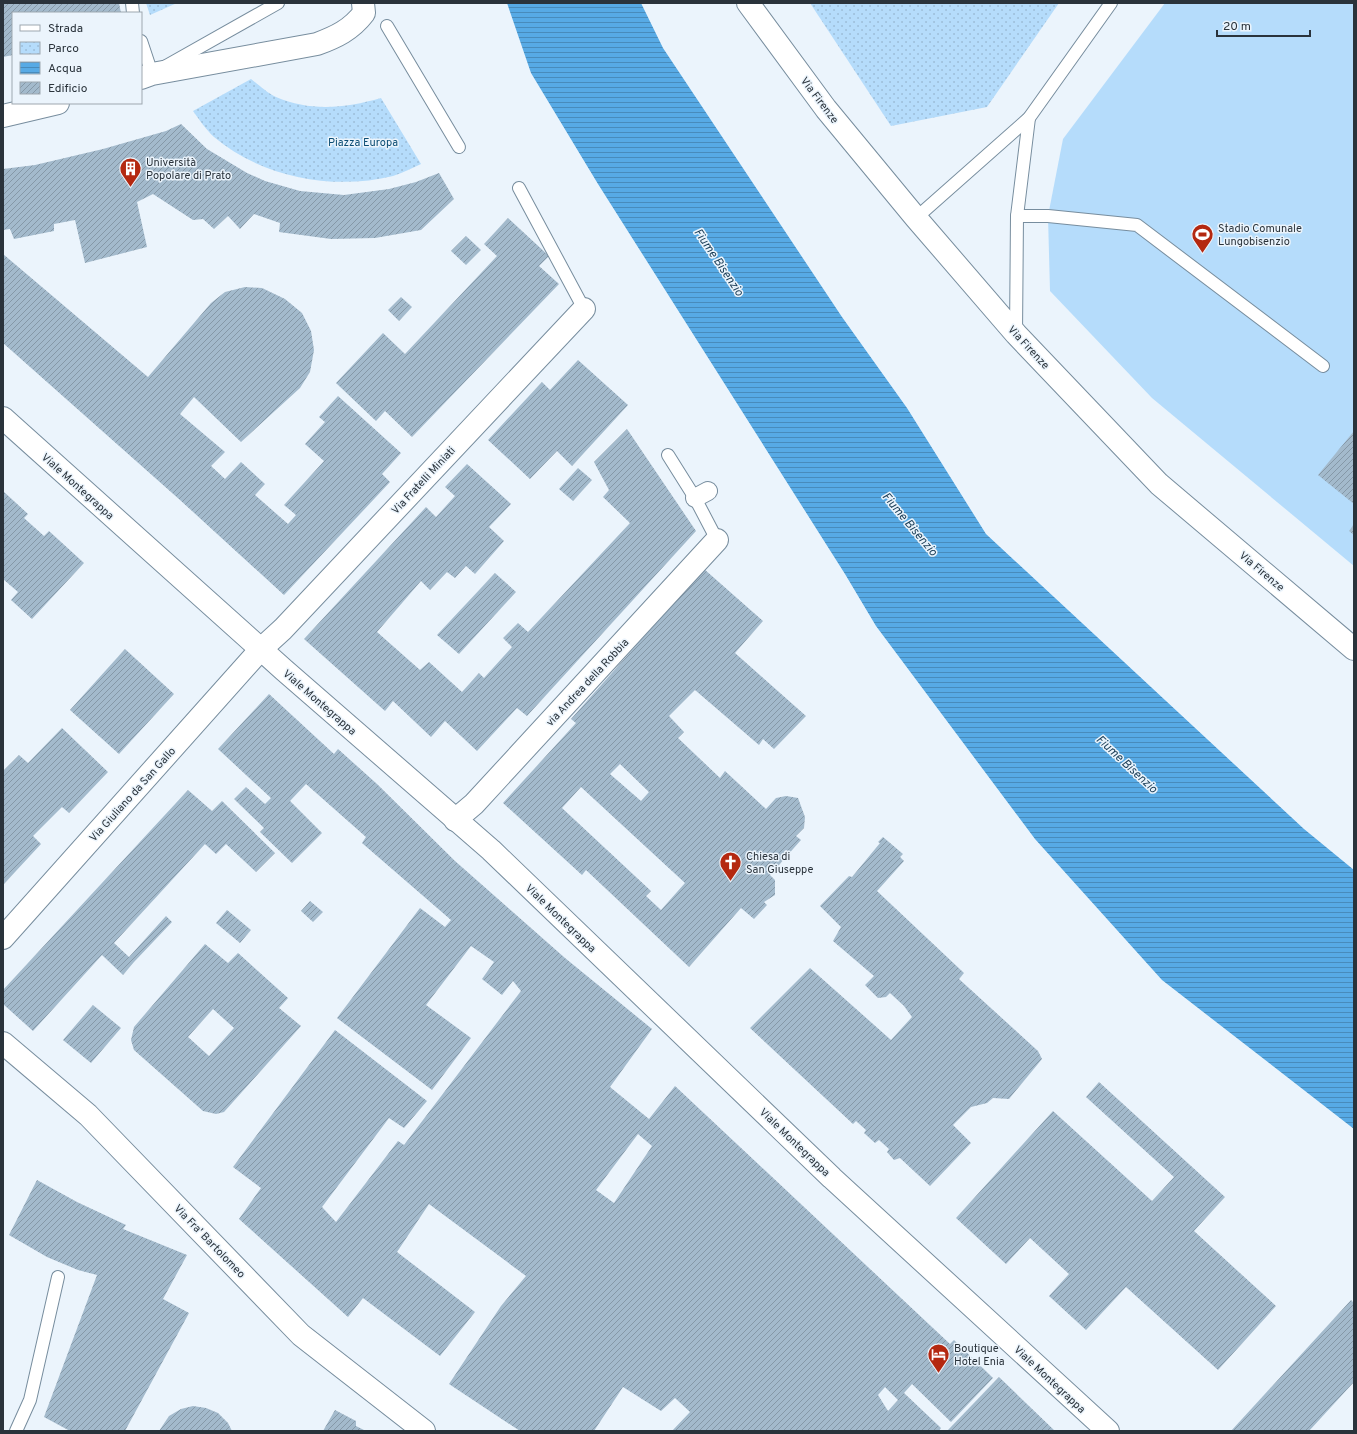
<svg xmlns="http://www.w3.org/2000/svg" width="1357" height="1434" viewBox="0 0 1357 1434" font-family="Overpass,sans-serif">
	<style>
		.grass { fill: #b5dcfb }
		.park { fill: url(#park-dots) }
		.water { fill: url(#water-rules) }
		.building { fill: url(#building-hatch); fill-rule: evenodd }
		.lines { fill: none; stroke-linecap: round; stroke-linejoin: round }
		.service-casing { stroke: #778d9e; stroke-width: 14 }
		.pedestrian-casing { stroke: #778d9e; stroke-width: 20 }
		.minor-casing { stroke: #778d9e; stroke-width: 24 }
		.tertiary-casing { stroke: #778d9e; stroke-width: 24 }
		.service { stroke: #fff; stroke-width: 12 }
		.pedestrian { stroke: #fff; stroke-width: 18 }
		.minor { stroke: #fff; stroke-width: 22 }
		.tertiary { stroke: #fff; stroke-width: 22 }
		.labels { text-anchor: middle; stroke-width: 3; stroke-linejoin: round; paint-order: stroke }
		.street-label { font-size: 11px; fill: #2a333b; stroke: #ebf4fc }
		.park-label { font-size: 11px; fill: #0a4c73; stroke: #ebf4fc }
		.poi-label { font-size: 11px; fill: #2a333b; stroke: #ebf4fc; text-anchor: start }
		.water-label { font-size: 12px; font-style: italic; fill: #193c55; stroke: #ebf4fc }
	</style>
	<defs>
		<pattern id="park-dots" width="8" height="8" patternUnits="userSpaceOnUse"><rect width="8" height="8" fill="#b5dcfb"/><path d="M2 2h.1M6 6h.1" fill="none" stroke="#9cbdd8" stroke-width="1.8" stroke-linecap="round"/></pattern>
		<pattern id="water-rules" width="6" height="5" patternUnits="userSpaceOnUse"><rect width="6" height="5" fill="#57aae5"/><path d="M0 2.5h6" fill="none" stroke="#488bbb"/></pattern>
		<pattern id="building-hatch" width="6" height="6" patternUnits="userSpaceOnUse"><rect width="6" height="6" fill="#a3bacc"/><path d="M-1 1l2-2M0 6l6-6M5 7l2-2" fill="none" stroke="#8598a7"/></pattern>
	</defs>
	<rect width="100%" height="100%" fill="#ebf4fc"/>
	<polygon class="grass" points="1165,3 1354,3 1354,566 1152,398 1050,291 1048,216 1063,139"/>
	<g class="park">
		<polygon points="146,3 177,3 150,15"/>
		<polygon points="810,3 1059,3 987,107 891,126"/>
		<path d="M251,79C259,85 267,93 276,97C311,112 346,108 381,98L421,164C412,168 402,173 393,176C333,191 261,177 214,137C206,130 199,119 193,111Z"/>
	</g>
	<polygon class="water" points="507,3 641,3 663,48 842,317 907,408 986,534 1304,829 1354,870 1354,1129 1162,980 1035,839 876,626 845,574 598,184 531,73"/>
	<g class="building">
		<polygon points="3,3 119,3 121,13 13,13 13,55 3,57"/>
		<polygon points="181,124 207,149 247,173 265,181 300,191 344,195 389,189 416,182 439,173 454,199 421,230 375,238 331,239 279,232 280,223 254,214 240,229 228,216 214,229 203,219 193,220 153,194 137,202 147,247 85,263 75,220 54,224 54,231 14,239 10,229 3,230 3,169 35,165 103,149 166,131"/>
		<polygon points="508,218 549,256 539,266 559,284 412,437 385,411 376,421 336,383 383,333 405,354 497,256 484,244"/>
		<polygon points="466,236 481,250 466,265 451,251"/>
		<polygon points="3,254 148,377 211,303 225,292 245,287 262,288 285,299 302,313 311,331 314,350 310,372 300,388 241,442 194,397 180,414 225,452 211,466 225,479 241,462 265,484 255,495 288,524 296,515 284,505 324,461 305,444 325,422 319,417 338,396 401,453 382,474 390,482 284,595 180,500 3,343"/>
		<polygon points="401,297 412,307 399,321 388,310"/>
		<polygon points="578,360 628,405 572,466 557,451 530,479 488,440 542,382 550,390"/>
		<polygon points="627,429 696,531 527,716 517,708 477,751 445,721 431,737 393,701 385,711 304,639 426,507 436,517 455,496 445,487 467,464 511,504 489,527 504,541 475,574 466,566 455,578 447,572 430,590 421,581 377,632 420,670 429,662 462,692 479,673 484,678 512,647 503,638 518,623 528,632 630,523 603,497 609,490 594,462"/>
		<polygon points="1354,431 1354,504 1318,475"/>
		<polygon points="578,468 592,480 573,501 559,489"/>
		<polygon points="3,491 28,514 24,518 44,536 49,531 84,563 32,619 11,600 18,592 3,579"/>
		<polygon points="1354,524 1354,535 1349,531"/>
		<path d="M704,569L763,621L735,653L806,716L774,749L763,739L759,745L695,690L669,716L684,732L678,738L720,778L725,771L766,809L776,798L786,796L798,798L805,817L804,828L796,836L801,840L770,875L775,880V895L764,902L767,905L754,919L741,908L689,967L586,870L582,875L503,803L576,723L571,719ZM620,764L649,792L641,801L610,774ZM581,787L685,883L661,910L646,896L651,891L562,808Z"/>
		<polygon points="495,573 516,592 459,654 437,635"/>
		<polygon points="125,649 174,694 119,754 70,710"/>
		<path d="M269,694L334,754L338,749L377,784L455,861L565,958L652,1029L610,1087L649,1119L675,1086L950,1344L954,1340L993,1378L951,1422L912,1384L904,1393L941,1428L939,1431H672L690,1412L675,1398L661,1411L623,1387L594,1431H520L449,1384L501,1306L526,1276L429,1204L397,1252L475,1312L440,1356L363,1298L348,1317L239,1219L261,1188L233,1167L335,1030L427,1101L404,1128L389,1118L322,1207L336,1222L398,1141L404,1145L521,991L513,981L502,995L482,979L494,962L471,946L426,1005L471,1038L432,1090L337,1018L420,908L445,927L451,920L362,843L366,837L306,784L290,801L322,833L292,863L260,832L264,828L234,799L246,787L265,804L271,798L218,749ZM638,1134L652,1146L614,1203L596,1190ZM885,1387L898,1400L888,1411L878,1395Z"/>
		<polygon points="62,728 108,772 69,813 62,807 33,836 41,844 3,885 3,771 19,755 28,763"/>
		<polygon points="188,790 212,811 222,801 275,853 256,872 226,844 216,854 205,844 114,943 129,957 166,916 172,922 134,962 123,975 102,955 33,1031 3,1004 3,990"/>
		<polygon points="883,837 903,854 900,857 904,861 877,891 964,973 959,979 1038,1051 1042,1059 1009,1099 993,1098 987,1103 971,1107 953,1125 971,1143 930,1186 900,1158 894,1160 887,1152 889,1149 879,1140 875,1143 864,1133 866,1130 856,1121 853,1124 750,1028 810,968 891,1040 912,1017 904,1006 890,993 886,997 878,998 865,985 874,976 833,941 841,927 820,906 849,876 852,877 880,843 878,842"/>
		<polygon points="310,901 323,912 313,922 301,911"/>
		<polygon points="227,910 251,930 240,943 216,923"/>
		<path d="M205,944L228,963L238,953L288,998L279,1008L301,1026L224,1112L216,1114L203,1111L134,1050L131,1040L134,1027ZM213,1009L234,1028L209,1056L188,1037Z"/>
		<polygon points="93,1005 121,1028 91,1063 63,1040"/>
		<polygon points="1099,1082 1225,1197 1194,1231 1276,1306 1218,1370 1126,1287 1086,1330 1049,1296 1069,1274 1030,1238 1006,1264 956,1218 1053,1111 1152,1201 1174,1177 1086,1097"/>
		<polygon points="37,1180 77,1202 126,1225 123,1229 187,1255 163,1299 189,1313 125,1431 70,1431 44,1417 97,1275 78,1270 47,1257 9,1235"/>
		<polygon points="1351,1300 1354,1303 1354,1382 1309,1431 1231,1431"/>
		<polygon points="999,1377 1055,1431 947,1431"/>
		<polygon points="193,1406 206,1408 218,1413 228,1423 232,1431 159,1431 169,1416 181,1409"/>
		<polygon points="335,1410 356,1421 356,1426 366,1431 323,1431"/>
	</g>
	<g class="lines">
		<defs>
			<g id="service">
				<polyline points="132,3 133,13"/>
				<polyline points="387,26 459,147"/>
				<polyline points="141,41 152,74 278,3"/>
				<polyline points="519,188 584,309"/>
				<polyline points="1017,216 1048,216 1137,225 1323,366"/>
				<polyline points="916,218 1029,118 1111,3"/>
				<polyline points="1016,334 1017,216 1029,118"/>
				<polyline points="668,455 695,498 717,540"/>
				<polyline points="16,1431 30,1400 58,1277"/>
			</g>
			<polyline id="pedestrian" points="695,498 708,491"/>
			<g id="minor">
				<polyline points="455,820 474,804 717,540"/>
				<polyline points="3,938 261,649 283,629 584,309"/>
				<polyline points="3,1043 88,1115 301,1335 424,1431"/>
			</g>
			<g id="tertiary">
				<polyline points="748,3 826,109 916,218 1016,334 1159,484 1354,649"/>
				<path d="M141,78L152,74L317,44C336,37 351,30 364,13L363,3"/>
				<polyline points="3,116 58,103"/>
				<polyline points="3,418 284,670 491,850 832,1178 1108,1431"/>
			</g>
		</defs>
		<use href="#service" class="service-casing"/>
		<use href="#pedestrian" class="pedestrian-casing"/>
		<use href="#minor" class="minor-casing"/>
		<use href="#tertiary" class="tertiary-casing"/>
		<use href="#service" class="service"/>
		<use href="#pedestrian" class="pedestrian"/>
		<use href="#minor" class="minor"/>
		<use href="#tertiary" class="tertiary"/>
	</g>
	<defs>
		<symbol id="building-pin" viewBox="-11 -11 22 30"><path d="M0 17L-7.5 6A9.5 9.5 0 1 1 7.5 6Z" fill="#b42810" stroke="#ebf4fc"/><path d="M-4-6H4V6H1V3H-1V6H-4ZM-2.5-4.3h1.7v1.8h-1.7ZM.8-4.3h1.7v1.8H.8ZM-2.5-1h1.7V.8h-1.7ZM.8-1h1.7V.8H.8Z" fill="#fff"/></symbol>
		<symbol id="stadium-pin" viewBox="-11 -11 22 30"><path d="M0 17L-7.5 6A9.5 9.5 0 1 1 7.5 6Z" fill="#b42810" stroke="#ebf4fc"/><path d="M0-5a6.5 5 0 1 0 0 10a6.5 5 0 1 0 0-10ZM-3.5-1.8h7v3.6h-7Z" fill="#fff"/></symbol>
		<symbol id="church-pin" viewBox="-11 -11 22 30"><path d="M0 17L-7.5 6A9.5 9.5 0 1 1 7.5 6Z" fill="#b42810" stroke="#ebf4fc"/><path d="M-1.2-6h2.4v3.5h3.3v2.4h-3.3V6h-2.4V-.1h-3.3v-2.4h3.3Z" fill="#fff"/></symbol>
		<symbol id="hotel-pin" viewBox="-11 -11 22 30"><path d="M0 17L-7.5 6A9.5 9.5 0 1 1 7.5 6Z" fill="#b42810" stroke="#ebf4fc"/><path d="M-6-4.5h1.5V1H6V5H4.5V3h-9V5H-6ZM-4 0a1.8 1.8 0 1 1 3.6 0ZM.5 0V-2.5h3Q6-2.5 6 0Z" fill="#fff"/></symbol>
	</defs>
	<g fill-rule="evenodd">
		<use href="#building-pin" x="118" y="156" width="25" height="34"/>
		<use href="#stadium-pin" x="1190" y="222" width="25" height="34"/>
		<use href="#church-pin" x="718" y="850" width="25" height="34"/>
		<use href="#hotel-pin" x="926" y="1342" width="25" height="34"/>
	</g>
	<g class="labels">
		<g class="street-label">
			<text transform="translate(820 100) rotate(53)" y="4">Via Firenze</text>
			<text transform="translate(1029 347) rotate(47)" y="4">Via Firenze</text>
			<text transform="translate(423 480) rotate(-47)" y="4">Via Fratelli Miniati</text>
			<text transform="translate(78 486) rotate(42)" y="4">Viale Montegrappa</text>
			<text transform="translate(1262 571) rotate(40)" y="4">Via Firenze</text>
			<text transform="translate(587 682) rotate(-47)" y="4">via Andrea della Robbia</text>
			<text transform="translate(320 702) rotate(41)" y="4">Viale Montegrappa</text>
			<text transform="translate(132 794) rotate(-48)" y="4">Via Giuliano da San Gallo</text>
			<text transform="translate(561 918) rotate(44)" y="4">Viale Montegrappa</text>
			<text transform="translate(795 1142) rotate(44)" y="4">Viale Montegrappa</text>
			<text transform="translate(210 1241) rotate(46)" y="4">Via Fra' Bartolomeo</text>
			<text transform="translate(1050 1379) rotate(43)" y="4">Viale Montegrappa</text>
		</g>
		<g class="park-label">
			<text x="363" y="146">Piazza Europa</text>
		</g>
		<g class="poi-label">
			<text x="146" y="166">Università<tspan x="146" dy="13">Popolare di Prato</tspan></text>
			<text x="1218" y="232">Stadio Comunale<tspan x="1218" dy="13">Lungobisenzio</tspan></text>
			<text x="746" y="860">Chiesa di<tspan x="746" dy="13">San Giuseppe</tspan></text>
			<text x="954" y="1352">Boutique<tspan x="954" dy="13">Hotel Enia</tspan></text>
		</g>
		<g class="water-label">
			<text transform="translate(719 262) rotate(56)" y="4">Fiume Bisenzio</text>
			<text transform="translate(910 524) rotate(50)" y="4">Fiume Bisenzio</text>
			<text transform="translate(1127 764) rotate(43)" y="4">Fiume Bisenzio</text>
		</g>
	</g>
	<rect width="1357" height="1434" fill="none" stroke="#2a333b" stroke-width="8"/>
	<rect x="12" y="12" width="130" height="92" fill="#ebf4fc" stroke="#9ea7af"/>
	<rect x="20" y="25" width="20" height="6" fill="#ffffff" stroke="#9ea7af"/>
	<text x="48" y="32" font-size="12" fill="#2a333b">Strada</text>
	<rect x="20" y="42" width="20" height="12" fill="url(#park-dots)" stroke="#9ea7af"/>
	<text x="48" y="52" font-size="12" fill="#2a333b">Parco</text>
	<rect x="20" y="62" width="20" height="12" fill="url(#water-rules)" stroke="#9ea7af"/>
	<text x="48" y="72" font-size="12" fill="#2a333b">Acqua</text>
	<rect x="20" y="82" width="20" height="12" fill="url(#building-hatch)" stroke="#9ea7af"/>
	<text x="48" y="92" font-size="12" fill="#2a333b">Edificio</text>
	<path d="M1217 30v6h93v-6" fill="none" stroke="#2a333b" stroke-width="2"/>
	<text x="1223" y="30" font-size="12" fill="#2a333b" stroke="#ebf4fc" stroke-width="3" paint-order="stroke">20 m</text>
</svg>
